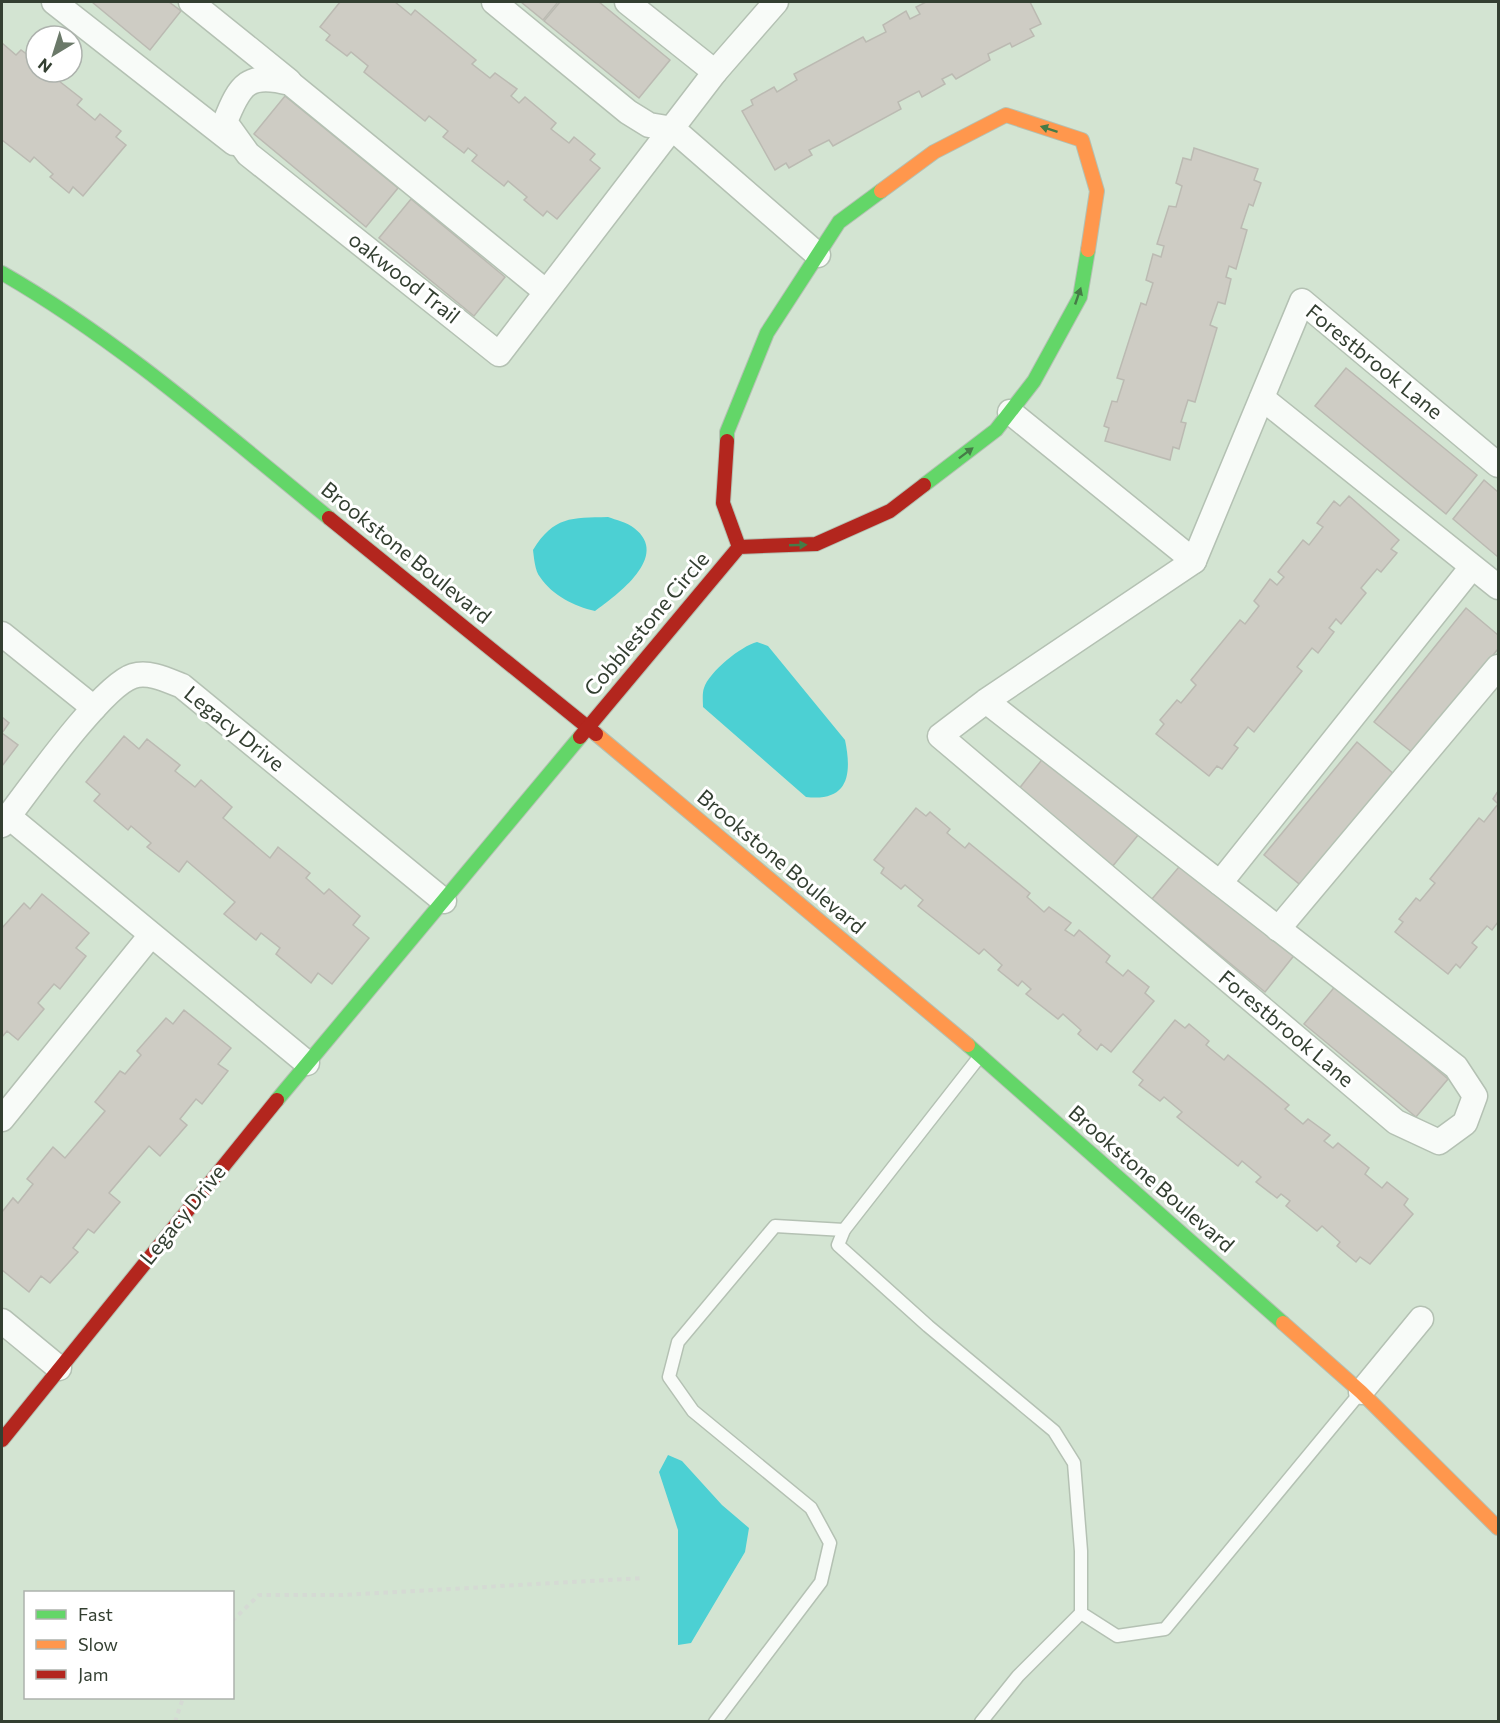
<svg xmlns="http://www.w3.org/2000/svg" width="1500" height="1723" viewBox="0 0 1500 1723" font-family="Commissioner,sans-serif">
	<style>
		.water { fill: #4cd0d3 }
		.building { fill: #ceccc4; stroke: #bbbab2; stroke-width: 1.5 }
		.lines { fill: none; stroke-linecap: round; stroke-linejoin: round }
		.lane-casing { stroke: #b4c1b3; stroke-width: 15 }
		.street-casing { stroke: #b4c1b3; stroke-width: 27 }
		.fast-casing { stroke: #b4c1b3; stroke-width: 16 }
		.slow-casing { stroke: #b4c1b3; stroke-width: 16 }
		.jam-casing { stroke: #b4c1b3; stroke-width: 16 }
		.path { stroke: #d5dad4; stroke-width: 4; stroke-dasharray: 4.5 4.5; stroke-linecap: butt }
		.lane { stroke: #f8fbf8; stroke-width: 12 }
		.street { stroke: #f8fbf8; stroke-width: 24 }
		.fast { stroke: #63d668; stroke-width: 14 }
		.slow { stroke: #ff974d; stroke-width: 14 }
		.jam { stroke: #b3261e; stroke-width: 14 }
		.oneway { fill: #467b47 }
		.labels { text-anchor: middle; stroke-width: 6; stroke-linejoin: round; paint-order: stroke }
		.street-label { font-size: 21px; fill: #333f31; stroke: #fff }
	</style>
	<rect width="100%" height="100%" fill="#d3e4d2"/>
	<g class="water">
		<path d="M608,517C616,520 627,522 634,528C671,556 617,595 595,611C574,606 553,596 540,577C535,571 534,558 533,550C554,516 571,518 608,517Z"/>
		<path d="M757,642L768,646L845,740C852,774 849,802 806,797L703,707C703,702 702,693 704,688C709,672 741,646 757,642Z"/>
		<polygon points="668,1455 682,1461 722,1505 749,1528 745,1552 691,1643 678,1645 678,1530 659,1472"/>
	</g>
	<g class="building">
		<polygon points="92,2 169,2 181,11 150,50"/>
		<polygon points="340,2 395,2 411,15 415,10 476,60 472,64 490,78 495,73 517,89 511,96 519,103 525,97 556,123 551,129 569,143 574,137 595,154 590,160 600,168 557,219 547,211 543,216 524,200 527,197 508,181 504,186 472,161 477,155 468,148 464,153 443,137 448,131 429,116 425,121 364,72 368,66 351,52 347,56 326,40 330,35 320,27"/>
		<polygon points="521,2 558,2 543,20"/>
		<polygon points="560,2 599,2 670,60 639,98 544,21"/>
		<polygon points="926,2 1030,2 1041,24 1030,29 1034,36 1012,47 1010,43 988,54 990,60 956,79 952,74 942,79 945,84 922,97 919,91 898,102 901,109 833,146 829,140 809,150 812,155 789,168 786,163 775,170 742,111 753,105 751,100 774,87 777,92 797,80 794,74 863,37 866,42 886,32 883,25 906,11 910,19 920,14 916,7"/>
		<polygon points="2,43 16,55 21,50 36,61 36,72 45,80 50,74 82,99 77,105 95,120 100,114 121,131 116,137 126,145 83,196 73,187 69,193 50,177 53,174 34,157 30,162 2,140"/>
		<polygon points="285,96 398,188 366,227 254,134"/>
		<polygon points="1194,148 1258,169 1254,180 1261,183 1253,206 1249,204 1241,228 1247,230 1236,269 1229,266 1226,277 1231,279 1225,304 1218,302 1210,325 1217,328 1195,402 1188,400 1181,422 1186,423 1179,449 1173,447 1170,460 1105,441 1109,428 1104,426 1112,401 1117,402 1124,380 1117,378 1141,303 1146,305 1153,283 1146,280 1153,254 1161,257 1164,246 1157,244 1169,206 1176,207 1182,186 1176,183 1183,158 1191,160"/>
		<polygon points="411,199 505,277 474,316 379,238"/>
		<polygon points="1346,368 1477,475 1446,514 1315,406"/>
		<polygon points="1484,480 1498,492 1498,557 1453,519"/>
		<polygon points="1349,496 1399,540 1391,549 1397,553 1381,572 1377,569 1361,588 1366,593 1341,624 1336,619 1329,628 1334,632 1318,653 1312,648 1297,667 1302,671 1254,732 1248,727 1234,745 1238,748 1222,769 1217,766 1209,776 1156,734 1164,724 1160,720 1177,700 1181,703 1196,685 1191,680 1240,620 1245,624 1259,606 1254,601 1270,579 1277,585 1284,577 1278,572 1303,540 1309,545 1323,527 1317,523 1334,501 1340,506"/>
		<polygon points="1466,608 1498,635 1498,649 1413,753 1374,722"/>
		<polygon points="2,717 9,723 2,733 18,745 2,766"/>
		<polygon points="124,736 139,749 147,739 180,765 175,771 195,787 201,780 232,807 223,818 270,858 278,847 310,873 306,878 324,894 329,889 360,916 353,925 369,938 332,984 318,973 311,983 276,954 280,948 261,933 256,940 224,914 235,902 187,861 179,872 147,847 151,843 131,826 128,830 94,801 100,794 86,782"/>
		<polygon points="1357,742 1395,775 1304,888 1264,855"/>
		<polygon points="1048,752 1143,829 1112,867 1018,790"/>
		<polygon points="1498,791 1498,922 1492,930 1487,926 1472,943 1477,947 1460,968 1456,964 1448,974 1395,932 1403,922 1399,919 1416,898 1420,901 1435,883 1430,879 1479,818 1484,822 1498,804 1493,799"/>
		<polygon points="916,808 926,816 930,812 950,829 947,833 965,848 969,843 1030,893 1027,897 1044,912 1049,907 1071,923 1065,930 1074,936 1079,930 1110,956 1106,962 1123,976 1128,970 1149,987 1145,993 1154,1001 1111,1052 1101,1044 1097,1050 1078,1034 1081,1030 1063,1014 1058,1019 1026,994 1031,989 1022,981 1018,986 998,970 1002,965 984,949 979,954 918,906 923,900 905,885 901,889 881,873 884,868 874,860"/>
		<polygon points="1184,861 1296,953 1265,992 1152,899"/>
		<polygon points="42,894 89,933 76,948 86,956 60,989 54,984 38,1003 44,1009 18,1040 7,1031 2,1037 2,928 24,903 30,909"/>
		<polygon points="1337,984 1448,1079 1416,1117 1304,1024"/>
		<polygon points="184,1010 231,1048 218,1064 228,1071 202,1104 196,1099 180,1119 187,1125 160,1156 149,1146 109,1193 120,1202 94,1233 88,1229 73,1248 78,1252 50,1283 41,1276 29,1292 2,1270 2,1212 13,1198 18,1203 33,1184 27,1179 53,1147 65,1158 105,1111 95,1102 120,1071 125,1074 141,1055 137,1051 166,1018 173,1024"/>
		<polygon points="1175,1020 1185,1028 1189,1024 1209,1041 1206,1045 1224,1060 1228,1055 1289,1105 1285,1109 1303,1124 1308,1119 1330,1135 1324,1141 1333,1148 1338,1143 1369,1168 1365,1174 1382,1188 1387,1182 1408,1199 1404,1205 1413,1214 1370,1264 1360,1257 1356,1262 1337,1246 1340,1242 1322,1226 1317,1231 1286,1206 1290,1201 1281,1194 1277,1198 1256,1182 1261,1177 1242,1161 1238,1166 1177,1117 1182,1112 1164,1097 1160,1101 1139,1085 1143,1080 1133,1072"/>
	</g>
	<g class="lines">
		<defs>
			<g id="lane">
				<polyline points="980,1056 844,1230 838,1245 928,1326 1054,1431 1074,1463 1081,1551 1081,1613 1117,1636 1165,1629 1360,1393"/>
				<polyline points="715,1722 821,1582 830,1543 811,1508 693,1411 669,1377 678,1342 775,1226 844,1230"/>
				<polyline points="981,1722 1018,1676 1081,1613"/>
			</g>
			<g id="street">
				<polyline points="54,2 234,143"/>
				<polyline points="191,2 289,81"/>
				<polyline points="494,2 628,112 649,125 673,129 818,255"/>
				<polyline points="627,2 715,72"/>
				<path d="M545,291L290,83C248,72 240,84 225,122L248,154L499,354L715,72L776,2"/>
				<polyline points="1262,398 1498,587"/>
				<polyline points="1010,412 1194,561"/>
				<polyline points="2,634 94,708"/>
				<polyline points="986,701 1456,1067 1475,1096 1465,1123 1439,1142 1396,1122 940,736 986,701 1194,561 1302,301 1498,465"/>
				<polyline points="8,816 307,1063"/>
				<path d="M2,825C26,794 101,686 133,676C149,671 167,680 182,686L444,901"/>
				<polyline points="1220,883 1472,567"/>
				<polyline points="1278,929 1498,667"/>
				<polyline points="2,1119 151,935"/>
				<polyline points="2,1321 59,1368"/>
				<polyline points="1361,1392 1421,1319"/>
			</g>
			<g id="fast">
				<path d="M2,273C120,341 223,432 329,518"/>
				<polyline points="727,441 727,432 767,333 839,222 881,191"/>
				<polyline points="924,485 996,430 1034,381 1080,297 1088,250"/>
				<polyline points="968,1045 1283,1323"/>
				<polyline points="277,1100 580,737"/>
			</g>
			<g id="slow">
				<polyline points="881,191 934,152 1006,115 1082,140 1097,191 1088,250"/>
				<polyline points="596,734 968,1045"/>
				<polyline points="1283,1323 1361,1392 1498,1528"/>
			</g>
			<g id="jam">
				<polyline points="727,441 723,503 739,547"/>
				<polyline points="329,518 596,734"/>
				<polyline points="580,737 739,547 816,544 890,511 924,485"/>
				<polyline points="2,1440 277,1100"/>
			</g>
		</defs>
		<use href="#lane" class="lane-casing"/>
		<use href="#street" class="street-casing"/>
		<use href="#fast" class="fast-casing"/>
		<use href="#slow" class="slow-casing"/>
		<use href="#jam" class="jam-casing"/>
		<g class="path">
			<polyline points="232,1621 259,1595 343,1595 644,1578"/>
			<polyline points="175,1722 183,1698"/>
		</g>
		<use href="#lane" class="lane"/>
		<use href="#street" class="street"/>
		<use href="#fast" class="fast"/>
		<use href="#slow" class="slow"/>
		<use href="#jam" class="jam"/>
	</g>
	<defs><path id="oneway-solid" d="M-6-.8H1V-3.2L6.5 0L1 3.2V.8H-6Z" transform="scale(1.5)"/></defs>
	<g class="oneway">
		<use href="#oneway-solid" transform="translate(1049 129) rotate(-162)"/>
		<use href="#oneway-solid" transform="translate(1078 296) rotate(-71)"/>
		<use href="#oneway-solid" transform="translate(966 453) rotate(-37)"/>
		<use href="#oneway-solid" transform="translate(798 545) rotate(-2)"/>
	</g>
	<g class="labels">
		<g class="street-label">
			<text transform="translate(404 278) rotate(38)" y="7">oakwood Trail</text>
			<text transform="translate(1374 362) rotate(39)" y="7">Forestbrook Lane</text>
			<text transform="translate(406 553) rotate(39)" y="7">Brookstone Boulevard</text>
			<text transform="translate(647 624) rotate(-50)" y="7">Cobblestone Circle</text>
			<text transform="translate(234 729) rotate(39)" y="7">Legacy Drive</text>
			<text transform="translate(781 862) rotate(40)" y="7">Brookstone Boulevard</text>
			<text transform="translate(1286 1029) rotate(40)" y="7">Forestbrook Lane</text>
			<text transform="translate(1151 1179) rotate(41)" y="7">Brookstone Boulevard</text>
			<text transform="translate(183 1215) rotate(-51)" y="7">Legacy Drive</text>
		</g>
	</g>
	<rect width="1500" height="1723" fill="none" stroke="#333f31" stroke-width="6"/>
	<rect x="24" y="1591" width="210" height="108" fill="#ffffff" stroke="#adb2ad" stroke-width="1.5"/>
	<rect x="36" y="1610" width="30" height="9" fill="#63d668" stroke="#adb2ad" stroke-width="1.5"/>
	<text x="78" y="1621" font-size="18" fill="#333f31">Fast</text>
	<rect x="36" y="1640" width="30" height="9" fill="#ff974d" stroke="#adb2ad" stroke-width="1.5"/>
	<text x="78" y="1651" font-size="18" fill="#333f31">Slow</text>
	<rect x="36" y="1670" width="30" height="9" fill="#b3261e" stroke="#adb2ad" stroke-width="1.5"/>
	<text x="78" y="1681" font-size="18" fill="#333f31">Jam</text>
	<g transform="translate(54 54) rotate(218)"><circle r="28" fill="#ffffff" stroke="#adb2ad" stroke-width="1.5"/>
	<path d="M0-4.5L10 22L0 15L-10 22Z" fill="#6b7969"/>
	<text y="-9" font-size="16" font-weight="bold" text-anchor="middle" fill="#333f31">N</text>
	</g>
</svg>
